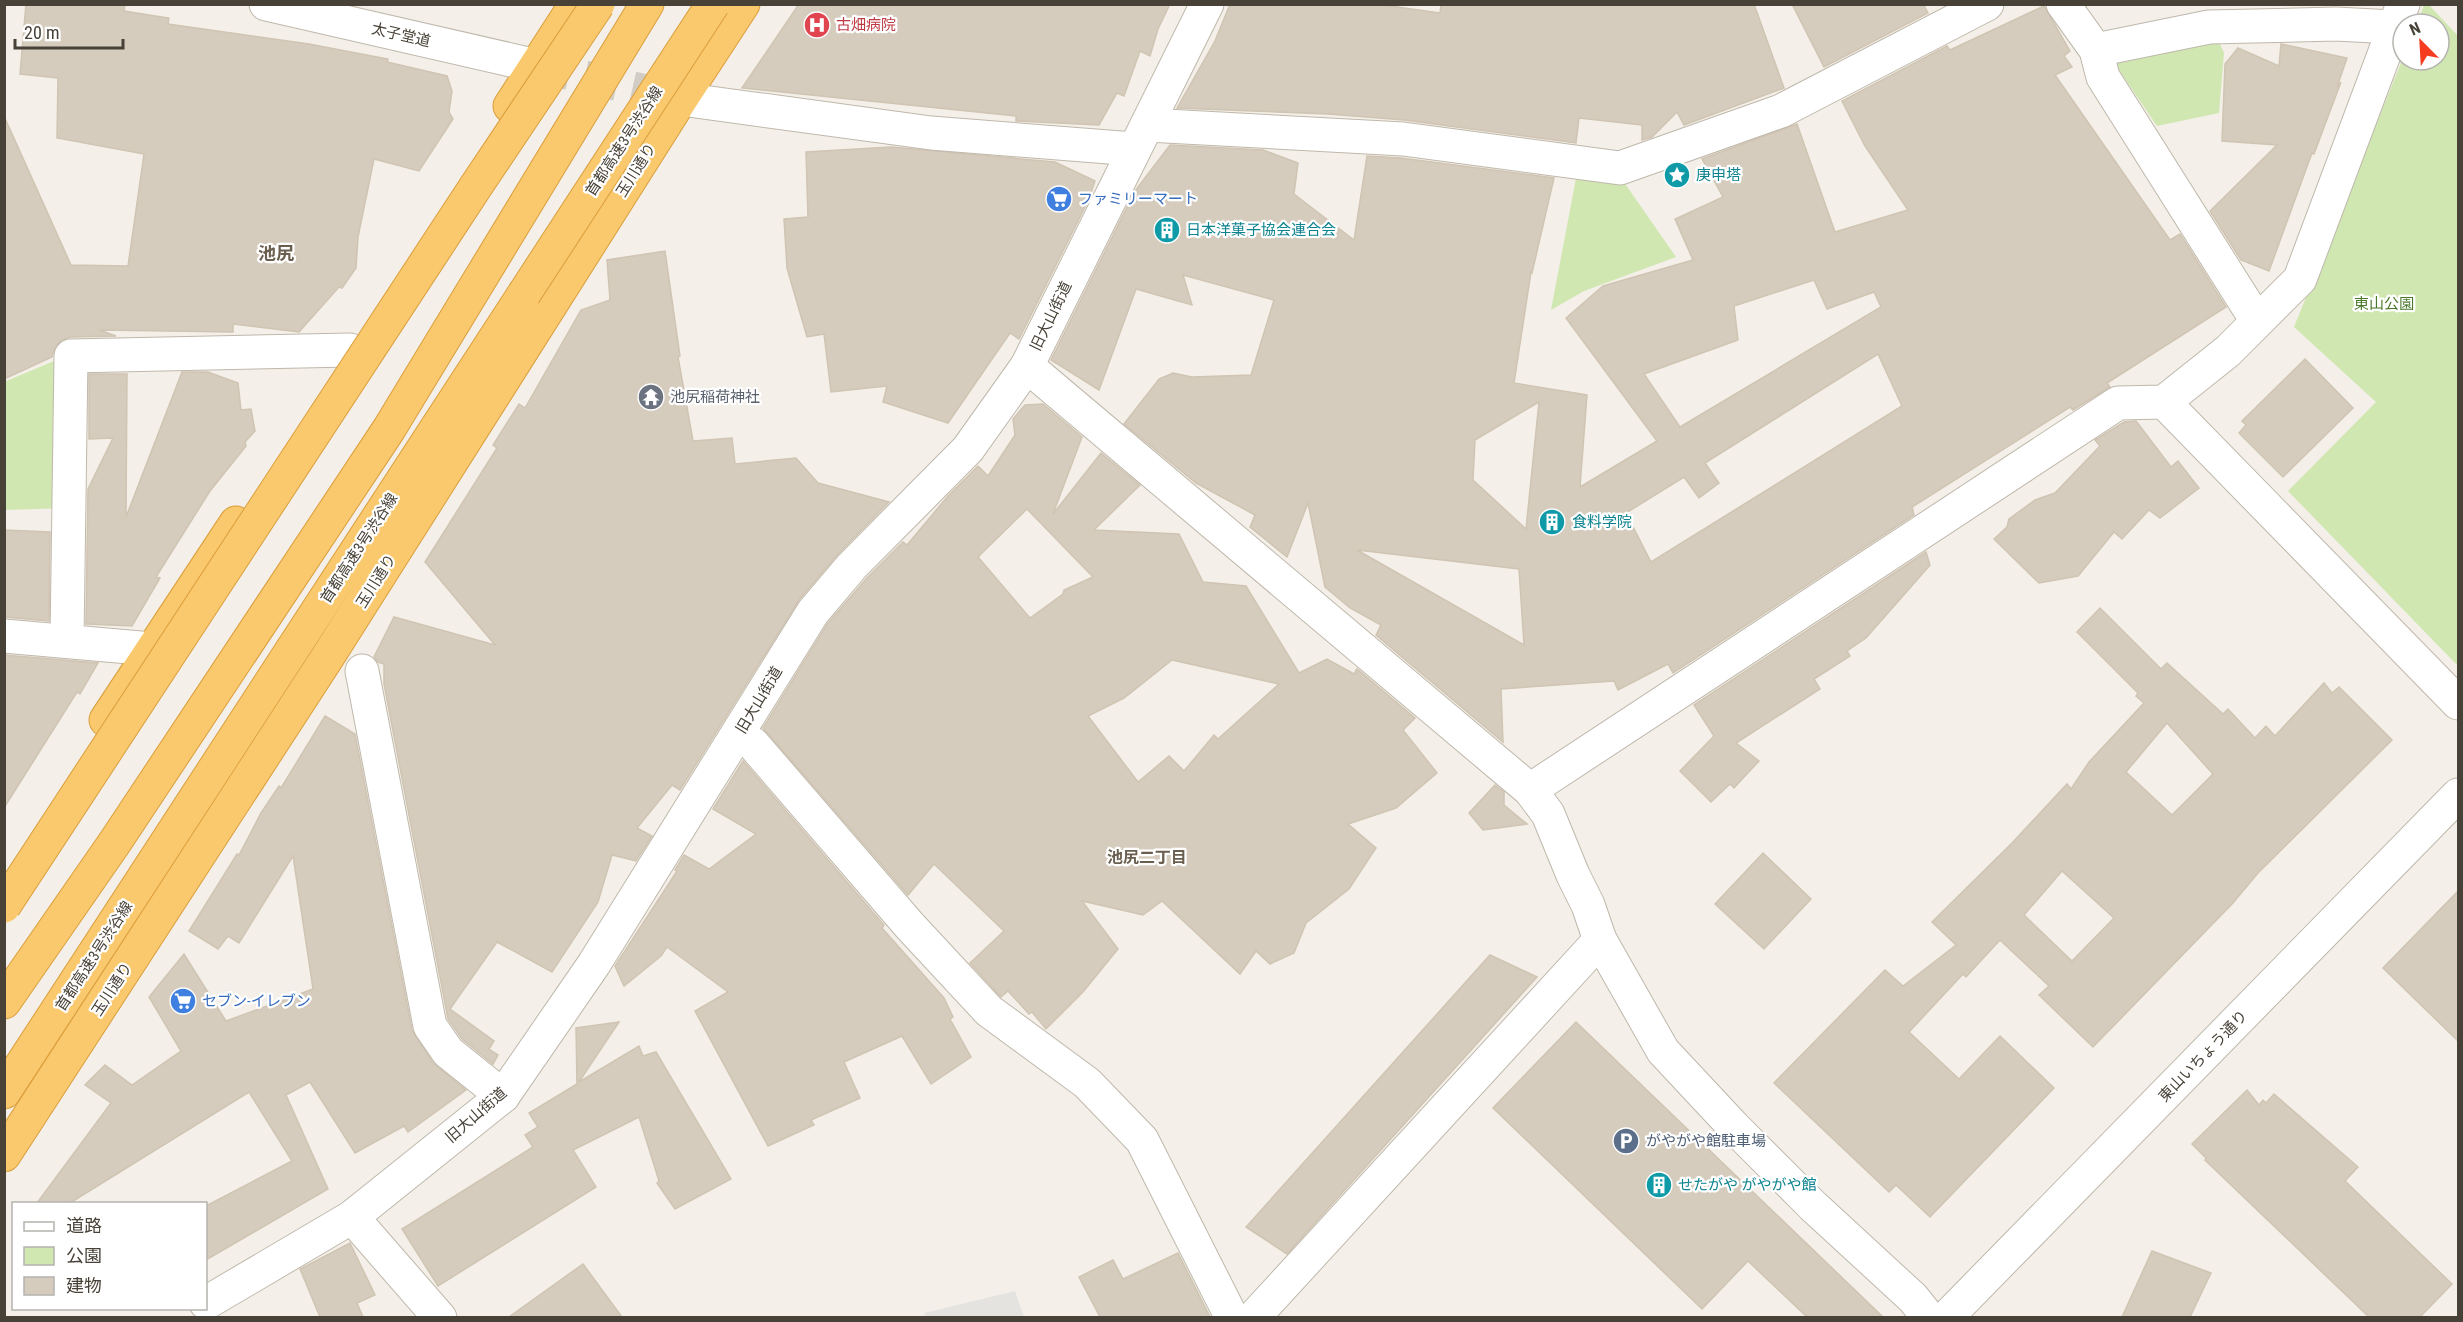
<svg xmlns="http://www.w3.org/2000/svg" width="2463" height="1322" viewBox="0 0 2463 1322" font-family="'Roboto Condensed','Noto Sans JP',sans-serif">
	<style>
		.green { fill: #d0e7b2 }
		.parking { fill: #e5e3e0 }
		.building { fill: #d5ccbe; stroke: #d0c4b2; stroke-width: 1.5; fill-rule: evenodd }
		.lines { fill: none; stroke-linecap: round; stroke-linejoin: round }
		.minor-tunnel { stroke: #d1cdc5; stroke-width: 33; stroke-dasharray: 33 16; stroke-linecap: butt }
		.minor-casing { stroke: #bfb8ab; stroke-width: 35 }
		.highway-casing { stroke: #da9e3c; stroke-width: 35 }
		.minor { stroke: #fff; stroke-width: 33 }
		.highway { stroke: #fac96d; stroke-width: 33 }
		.highway-bridge-casing { stroke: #da9e3c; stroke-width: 35; stroke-linecap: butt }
		.highway-bridge { stroke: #fac96d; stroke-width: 33 }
		.labels { text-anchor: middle; stroke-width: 4.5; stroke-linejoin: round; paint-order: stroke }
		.health-label { font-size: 15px; fill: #be3a42; stroke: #fff; text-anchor: start }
		.street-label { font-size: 15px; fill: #474137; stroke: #fff }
		.culture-label { font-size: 15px; fill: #0d838f; stroke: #fff; text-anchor: start }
		.shop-label { font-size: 15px; fill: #366cbe; stroke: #fff; text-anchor: start }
		.park-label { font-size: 15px; fill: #49782b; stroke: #fff }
		.worship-label { font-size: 15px; fill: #5b616d; stroke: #fff; text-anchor: start }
		.service-label { font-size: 15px; fill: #4e5e75; stroke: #fff; text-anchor: start }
		.neighbourhood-label { font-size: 16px; font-weight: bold; fill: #6a5f4f; stroke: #fff }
		.quarter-label { font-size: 18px; font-weight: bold; fill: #6a5f4f; stroke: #fff }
	</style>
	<rect width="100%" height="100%" fill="#f4f0e9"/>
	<g class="green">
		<polygon points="2424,5 2429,5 2458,36 2458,666 2288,491 2376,402 2294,327 2403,58 2403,60 2439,60 2439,24 2417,24"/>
		<polygon points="2216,35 2224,53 2219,113 2157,126 2110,57"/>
		<polygon points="1577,173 1619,175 1676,257 1584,291 1551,310"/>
		<polygon points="66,356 67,508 5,510 4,382"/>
	</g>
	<polygon class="parking" points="1015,1291 1024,1317 926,1318 924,1313"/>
	<g class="building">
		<polygon points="26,4 125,4 124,11 169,18 168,24 309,44 388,59 387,62 447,76 452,91 449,112 453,119 419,171 374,159 358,237 356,268 342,288 339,287 299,332 233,324 233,332 99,330 116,336 71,337 62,340 55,347 52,357 4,379 4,116 71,265 128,266 144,154 57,138 58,78 20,74"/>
		<polygon points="799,4 1170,4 1158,29 1150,56 1140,51 1124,96 1117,93 1099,125 1016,121 1016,116 742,88"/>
		<polygon points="1230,4 1376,4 1440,13 1441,4 1754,4 1784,88 1684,125 1677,112 1652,137 1642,140 1642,125 1579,118 1576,143 1404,120 1328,114 1177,108 1215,41"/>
		<polygon points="1792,4 1923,4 1928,13 1824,67"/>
		<path d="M2044,6L2070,51L2064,56L2072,67L2055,75L2170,240L2180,234L2226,307L2107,383L2110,387L2073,410L2070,407L1912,507L1914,515L1673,673L1668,664L1618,690L1614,681L1501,689L1503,742L1376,635L1381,625L1350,608L1325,587L1308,503L1287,557L1250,527L1255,515L1196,483L1124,424L1159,379L1173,373L1192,377L1251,375L1274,300L1183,275L1192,305L1136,289L1099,390L1051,360L1135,191L1170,145L1263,150L1298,163L1294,194L1354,240L1367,156L1401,158L1554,178L1532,273L1531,272L1514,383L1587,395L1580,487L1657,441L1566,318L1603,286L1693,260L1675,219L1723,197L1702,159L1797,124L1835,232L1908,210L1865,146L1842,101L1947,46L1950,50ZM1814,280L1827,309L1874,292L1881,307L1680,427L1644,374L1738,340L1734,306ZM1878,354L1902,406L1651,562L1626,513L1684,477L1699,498L1719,483L1705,463ZM1539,402L1526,529L1473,480L1475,440ZM1357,550L1519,569L1524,645Z"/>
		<polygon points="2281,44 2347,58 2337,87 2341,82 2314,154 2312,153 2269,271 2241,260 2210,211 2277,145 2222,141 2225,64 2238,48 2279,66"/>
		<polygon points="891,147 1055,162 1095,181 1089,199 1019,339 1010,333 948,423 883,402 887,386 831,392 824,334 807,337 787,268 784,219 808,217 806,152"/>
		<polygon points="665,251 680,356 678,357 693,441 732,438 735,464 796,458 818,483 889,502 839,553 799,600 680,790 672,785 637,828 652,836 636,861 612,855 598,902 552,972 497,942 450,1009 494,1041 489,1049 498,1055 493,1064 462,1039 448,1019 384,684 384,664 378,662 374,657 394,617 495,645 425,562 497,448 493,445 519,404 525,408 581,310 610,300 607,260"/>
		<polygon points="2305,359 2353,408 2283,477 2239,433 2246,425 2242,421"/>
		<polygon points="182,372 208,372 238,383 241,410 251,409 255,431 245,442 246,446 210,491 156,577 160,578 132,626 86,624 88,489 113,438 89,439 89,374 127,374 126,517"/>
		<path d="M1043,404L1082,437L1053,514L1101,453L1140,485L1094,530L1179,534L1203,582L1246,586L1299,673L1327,659L1354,674L1357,669L1415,718L1403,730L1437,773L1396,808L1348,824L1376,848L1349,889L1306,923L1294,953L1270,964L1256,951L1240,974L1162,901L1143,915L1082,901L1118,949L1083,992L1046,1029L1032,1012L1029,1014L1008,991L1001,997L970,963L1004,931L934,864L908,895L763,728L828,623L866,579L903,542L907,545L948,496L978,466L988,476L1015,435L1013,419L1025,405ZM1027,509L1093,577L1064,590L1063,594L1030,618L978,557ZM1172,660L1279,684L1218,739L1214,735L1184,771L1169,756L1138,782L1088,716L1124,698Z"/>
		<polygon points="2136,421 2171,467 2178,461 2199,488 2160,518 2149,510 2122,539 2114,532 2078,576 2039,583 1994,539 2007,527 2009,519 2035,500 2055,493 2100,446 2095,440 2124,422"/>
		<polygon points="4,530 50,532 49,621 4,617"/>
		<polygon points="1926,552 1930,565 1866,638 1847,651 1850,656 1814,679 1820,689 1736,743 1759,761 1734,788 1730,784 1711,802 1680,771 1714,736 1694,705"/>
		<path d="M2100,608L2161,669L2167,663L2223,714L2228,709L2255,738L2266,726L2275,736L2324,683L2332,693L2339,687L2392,740L2258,873L2233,903L2093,1047L2039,995L2049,986L2000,940L1966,977L1963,974L1909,1032L1959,1079L2000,1036L2054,1088L1930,1217L1896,1185L1889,1192L1774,1083L1885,970L1903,986L1956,945L1932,922L2012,843L2067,784L2071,789L2089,762L2144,703L2136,696L2138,693L2077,632ZM2167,723L2213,774L2172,815L2126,772ZM2062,871L2114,918L2072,961L2024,915Z"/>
		<polygon points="4,655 98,663 80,694 77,692 4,808"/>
		<polygon points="325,716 355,734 412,1030 433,1063 466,1090 408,1132 404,1126 355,1153 310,1082 286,1095 328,1189 206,1260 206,1206 292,1161 249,1092 70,1203 37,1203 111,1103 85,1085 105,1065 132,1085 181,1051 149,997 184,954 226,1021 313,989 293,856 239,943 228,936 218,949 189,931 237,854 239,855 261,813 279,786 281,788"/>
		<polygon points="743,761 884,925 882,928 944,998 953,1017 950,1019 971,1057 931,1084 902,1036 844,1062 860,1098 811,1120 814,1125 768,1146 695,1011 728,992 667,947 661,956 624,986 615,966 677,871 675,870 684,855 709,869 756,834 713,809"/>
		<polygon points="1495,785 1504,792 1504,805 1527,824 1483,830 1469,813"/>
		<polygon points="1763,853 1811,899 1764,949 1715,904"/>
		<polygon points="2458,891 2458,1041 2383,968"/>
		<polygon points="1490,955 1537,977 1287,1254 1246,1227"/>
		<polygon points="619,1022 579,1082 639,1046 643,1056 656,1052 731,1179 675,1209 657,1183 659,1181 639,1117 573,1150 596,1187 438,1286 402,1229 533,1147 525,1135 538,1127 529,1113 577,1084 576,1028"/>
		<polygon points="1576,1022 1883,1317 1807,1317 1748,1261 1702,1309 1493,1108"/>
		<polygon points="2247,1090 2259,1105 2263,1100 2266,1103 2274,1094 2358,1167 2345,1181 2452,1284 2420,1317 2369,1317 2205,1160 2206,1158 2192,1144"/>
		<polygon points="350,1243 375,1295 357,1303 363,1317 320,1317 300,1269"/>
		<polygon points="2152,1251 2211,1273 2190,1317 2122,1317"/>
		<polygon points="1178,1253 1210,1317 1100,1317 1079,1277 1113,1260 1123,1279"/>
		<polygon points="583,1264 622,1317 509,1317"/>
	</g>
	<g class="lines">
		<polyline class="minor-tunnel" points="537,66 681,99"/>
		<defs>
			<g id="minor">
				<polyline points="266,4 537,66"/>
				<polyline points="2063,4 2096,50 2103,77 2257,321"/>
				<polyline points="2096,50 2209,27 2336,24 2393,27"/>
				<polyline points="681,99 931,133 1134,149"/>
				<polyline points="1147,125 1403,139 1620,168 1781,111 1987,4"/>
				<polyline points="1027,366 1530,790 1548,814 1573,875 1588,905 1600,940 1663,1051 1734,1127 1813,1206 1913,1298 1929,1318"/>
				<polyline points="2164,402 2458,703"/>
				<polyline points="4,636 152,649"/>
				<polyline points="67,641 71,356 350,350"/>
				<polyline points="362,671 430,1026 448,1052 503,1096"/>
				<polyline points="737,736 753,744 910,926 989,1011 1087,1083 1142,1140 1232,1318"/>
				<polyline points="1530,790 2118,403 2164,402 2228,351 2300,279 2403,4"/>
				<polyline points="352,1217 440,1318"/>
				<polyline points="206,1303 352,1217 503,1096 594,964 813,612 852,566 968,449 1027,366 1207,4"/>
				<polyline points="1253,1318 1600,940"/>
				<polyline points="1946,1318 2458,795"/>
			</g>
			<g id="highway">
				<polyline points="510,106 576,4"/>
				<polyline points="106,720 236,523"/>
				<polyline points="4,1002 115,842 389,429 647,4"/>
				<polyline points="4,1092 524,294"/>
				<polyline points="4,1155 327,658 681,99 743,4"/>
			</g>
		</defs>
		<use href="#minor" class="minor-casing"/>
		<use href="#highway" class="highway-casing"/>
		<use href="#minor" class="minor"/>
		<use href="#highway" class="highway"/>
		<defs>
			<g id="highway-bridge">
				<polyline points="524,294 713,4"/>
				<polyline points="4,906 476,186 598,4"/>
			</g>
		</defs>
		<use href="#highway-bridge" class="highway-bridge-casing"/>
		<use href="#highway-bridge" class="highway-bridge"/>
	</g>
	<defs>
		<symbol id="hospital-disc" viewBox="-11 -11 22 22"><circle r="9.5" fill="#e0444e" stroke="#fff"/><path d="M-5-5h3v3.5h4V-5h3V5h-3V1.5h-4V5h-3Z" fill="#fff"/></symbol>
		<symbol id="sight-disc" viewBox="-11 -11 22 22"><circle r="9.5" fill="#0f9aa8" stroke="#fff"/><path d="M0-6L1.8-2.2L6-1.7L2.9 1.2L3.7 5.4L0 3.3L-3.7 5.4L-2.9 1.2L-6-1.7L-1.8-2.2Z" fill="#fff"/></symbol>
		<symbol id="supermarket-disc" viewBox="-11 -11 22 22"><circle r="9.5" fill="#3f7fe0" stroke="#fff"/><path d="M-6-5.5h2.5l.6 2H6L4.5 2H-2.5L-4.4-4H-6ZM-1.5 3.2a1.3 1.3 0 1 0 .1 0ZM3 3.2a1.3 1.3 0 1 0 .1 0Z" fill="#fff"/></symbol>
		<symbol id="building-disc" viewBox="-11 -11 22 22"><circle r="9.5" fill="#0f9aa8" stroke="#fff"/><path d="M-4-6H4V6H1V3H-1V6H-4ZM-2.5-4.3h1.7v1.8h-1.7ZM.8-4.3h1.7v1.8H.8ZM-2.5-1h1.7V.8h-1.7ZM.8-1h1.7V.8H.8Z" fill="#fff"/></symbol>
		<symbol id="temple-disc" viewBox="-11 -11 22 22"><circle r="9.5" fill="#6b7280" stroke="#fff"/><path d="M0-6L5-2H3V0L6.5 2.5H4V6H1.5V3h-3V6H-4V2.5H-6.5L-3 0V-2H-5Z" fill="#fff"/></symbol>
		<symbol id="parking-disc" viewBox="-11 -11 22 22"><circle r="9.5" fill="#5c6f8a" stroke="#fff"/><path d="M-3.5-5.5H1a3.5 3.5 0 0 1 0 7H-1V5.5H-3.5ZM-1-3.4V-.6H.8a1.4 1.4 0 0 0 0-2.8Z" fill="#fff"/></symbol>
	</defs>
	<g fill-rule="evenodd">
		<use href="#hospital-disc" x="802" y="10" width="30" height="30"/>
		<use href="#sight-disc" x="1662" y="160" width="30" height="30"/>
		<use href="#supermarket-disc" x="1044" y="184" width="30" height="30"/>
		<use href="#building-disc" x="1152" y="215" width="30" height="30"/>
		<use href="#temple-disc" x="636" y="382" width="30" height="30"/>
		<use href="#building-disc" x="1537" y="507" width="30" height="30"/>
		<use href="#supermarket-disc" x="168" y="986" width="30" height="30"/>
		<use href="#parking-disc" x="1611" y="1126" width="30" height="30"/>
		<use href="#building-disc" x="1644" y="1170" width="30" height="30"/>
	</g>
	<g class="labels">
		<g class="health-label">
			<text x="836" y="30">古畑病院</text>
		</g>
		<g class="street-label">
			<text transform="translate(401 35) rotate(13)" y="5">太子堂道</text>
			<text transform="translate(624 141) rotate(-57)" y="5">首都高速3号渋谷線</text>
			<text transform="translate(636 170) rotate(-58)" y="5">玉川通り</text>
			<text transform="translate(1051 316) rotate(-64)" y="5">旧大山街道</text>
			<text transform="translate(359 548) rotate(-57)" y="5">首都高速3号渋谷線</text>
			<text transform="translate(376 581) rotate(-58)" y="5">玉川通り</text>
			<text transform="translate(759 700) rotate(-59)" y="5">旧大山街道</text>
			<text transform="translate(94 956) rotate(-57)" y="5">首都高速3号渋谷線</text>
			<text transform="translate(112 989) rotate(-57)" y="5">玉川通り</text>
			<text transform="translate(2203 1056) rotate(-46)" y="5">東山いちょう通り</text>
			<text transform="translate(476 1115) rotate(-41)" y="5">旧大山街道</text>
		</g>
		<g class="culture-label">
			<text x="1696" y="180">庚申塔</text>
			<text x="1186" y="235">日本洋菓子協会連合会</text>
			<text x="1572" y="527">食料学院</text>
			<text x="1678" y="1190">せたがや がやがや館</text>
		</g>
		<g class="shop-label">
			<text x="1078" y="204">ファミリーマート</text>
			<text x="202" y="1006">セブン-イレブン</text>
		</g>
		<g class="park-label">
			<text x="2384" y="309">東山公園</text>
		</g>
		<g class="worship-label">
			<text x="670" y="402">池尻稲荷神社</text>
		</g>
		<g class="service-label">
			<text x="1646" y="1146">がやがや館駐車場</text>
		</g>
		<g class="neighbourhood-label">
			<text x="1147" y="863">池尻二丁目</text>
		</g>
		<g class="quarter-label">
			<text x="276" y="260">池尻</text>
		</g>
	</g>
	<rect width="2463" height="1322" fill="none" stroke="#474137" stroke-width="12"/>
	<rect x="12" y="1202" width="195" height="108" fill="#ffffff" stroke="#b5b3af" stroke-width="1.5"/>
	<rect x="24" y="1222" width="30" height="9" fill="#ffffff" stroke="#b5b3af" stroke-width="1.5"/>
	<text x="66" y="1232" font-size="18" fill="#474137">道路</text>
	<rect x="24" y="1247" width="30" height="18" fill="#d0e7b2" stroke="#b5b3af" stroke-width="1.5"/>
	<text x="66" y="1262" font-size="18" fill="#474137">公園</text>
	<rect x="24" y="1277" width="30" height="18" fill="#d5ccbe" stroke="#b5b3af" stroke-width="1.5"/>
	<text x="66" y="1292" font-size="18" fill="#474137">建物</text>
	<g transform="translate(2421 42) rotate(336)"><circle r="28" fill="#ffffff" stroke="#b5b3af" stroke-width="1.5"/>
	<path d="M0-4.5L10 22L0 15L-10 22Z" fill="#f53c1f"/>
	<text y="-9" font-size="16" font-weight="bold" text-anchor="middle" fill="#474137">N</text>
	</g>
	<path d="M15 39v9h108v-9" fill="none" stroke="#474137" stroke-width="3"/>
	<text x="24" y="39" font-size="18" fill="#474137" stroke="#ffffff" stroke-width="4.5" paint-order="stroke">20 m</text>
</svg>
